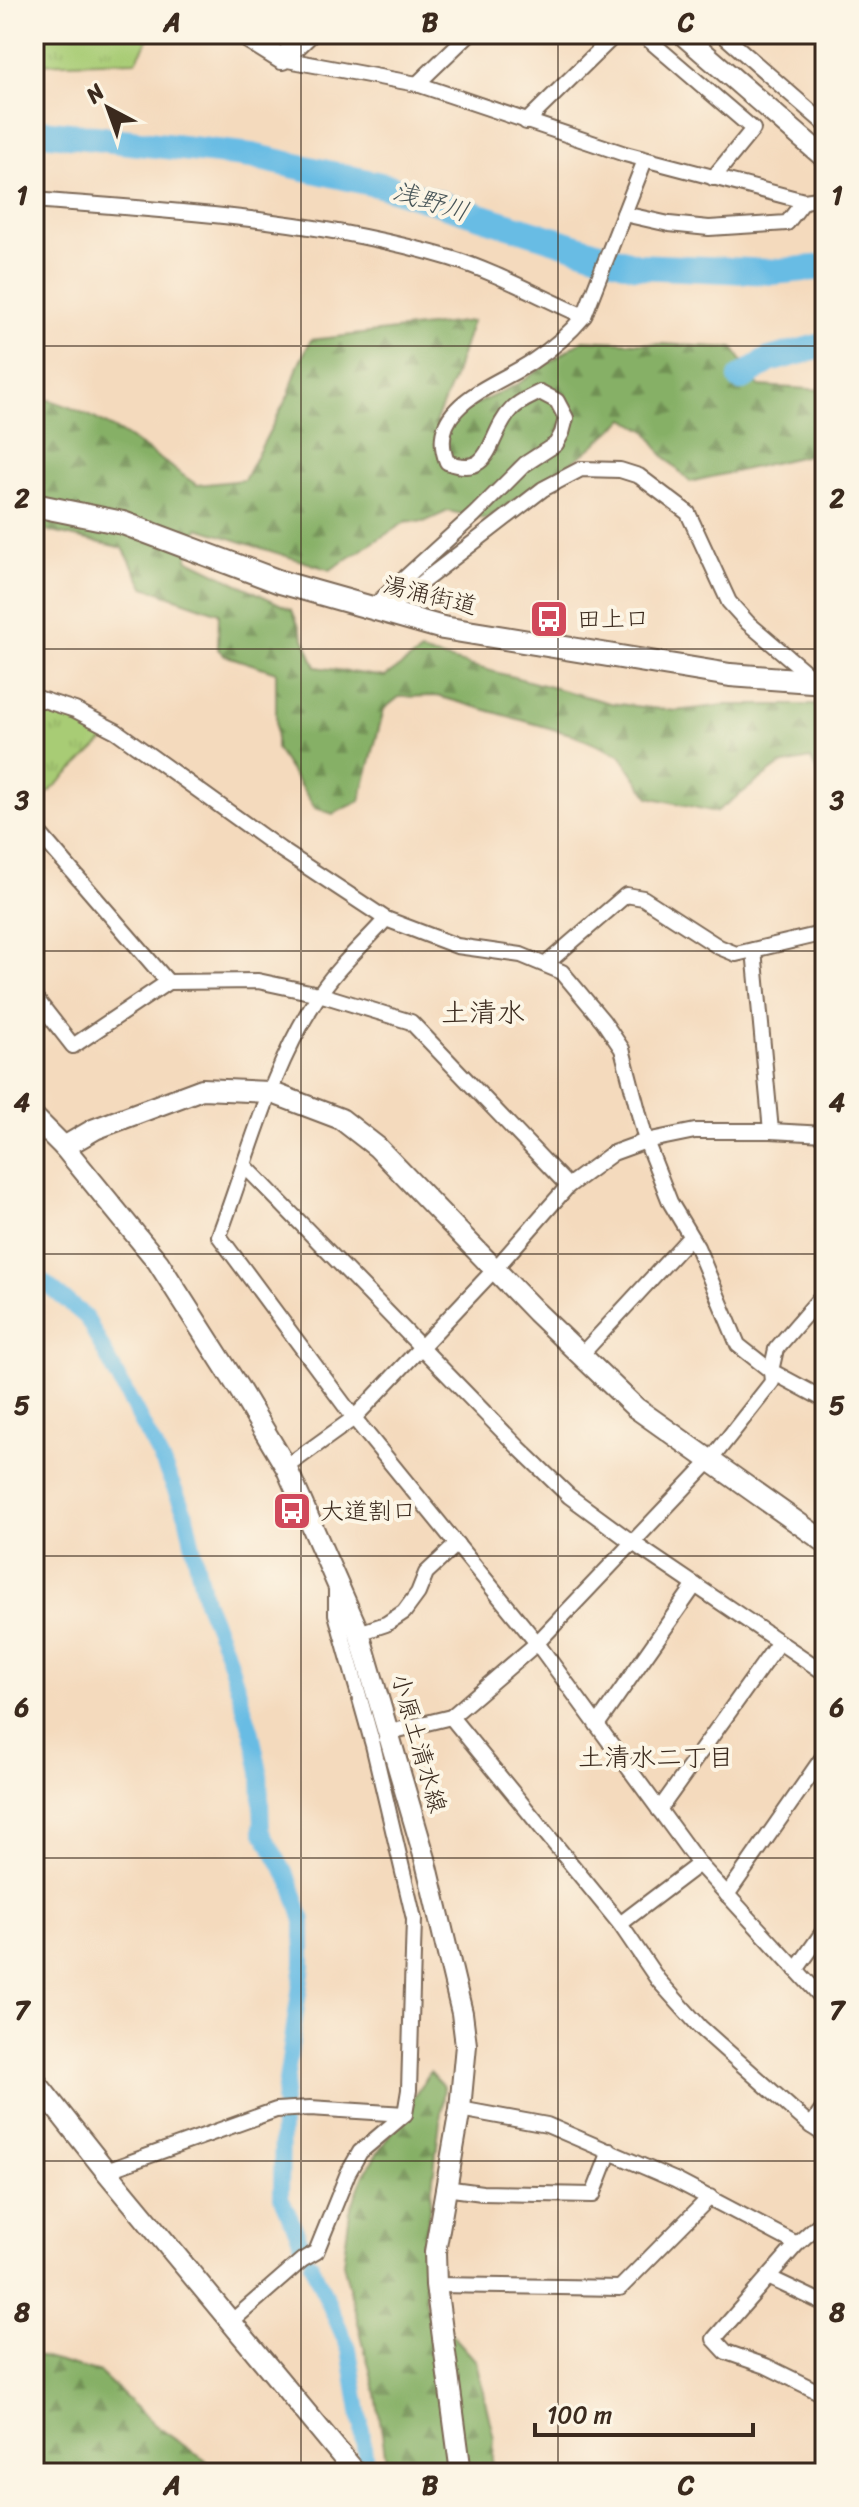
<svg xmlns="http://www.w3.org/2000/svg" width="859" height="2507" viewBox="0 0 859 2507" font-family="Sriracha,'Klee One',sans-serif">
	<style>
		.grass { fill: url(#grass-tufts); stroke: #727b4a; stroke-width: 2 }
		.forest { fill: url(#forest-firs); stroke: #606d42; stroke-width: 2 }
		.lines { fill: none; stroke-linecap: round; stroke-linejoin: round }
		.canal { stroke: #68bce4; stroke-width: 16 }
		.river { stroke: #68bce4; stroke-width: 26 }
		.street-casing { stroke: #7c6856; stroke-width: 18 }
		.secondary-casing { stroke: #7c6856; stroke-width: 24 }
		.primary-casing { stroke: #7c6856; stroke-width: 26 }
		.street { stroke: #fff; stroke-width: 14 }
		.secondary { stroke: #fff; stroke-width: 20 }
		.primary { stroke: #fff; stroke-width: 22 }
		.grid { fill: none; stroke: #3b2a1e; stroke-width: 2; stroke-opacity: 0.55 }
		.labels { text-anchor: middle; stroke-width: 8; stroke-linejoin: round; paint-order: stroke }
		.street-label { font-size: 24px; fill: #3b2a1e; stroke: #fcf5e5 }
		.poi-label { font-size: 24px; fill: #3b2a1e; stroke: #fcf5e5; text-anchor: start }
		.water-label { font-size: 26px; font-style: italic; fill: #485659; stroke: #fcf5e5 }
		.neighbourhood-label { font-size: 26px; fill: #3b2a1e; stroke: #fcf5e5 }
		.quarter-label { font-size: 28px; fill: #3b2a1e; stroke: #fcf5e5 }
		.neatline { fill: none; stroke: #3b2a1e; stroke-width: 3 }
		.grid-label { font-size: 26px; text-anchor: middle; font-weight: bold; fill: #3b2a1e }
	</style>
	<defs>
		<pattern id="grass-tufts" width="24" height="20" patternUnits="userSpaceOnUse" patternTransform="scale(2)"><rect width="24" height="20" fill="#a8cc75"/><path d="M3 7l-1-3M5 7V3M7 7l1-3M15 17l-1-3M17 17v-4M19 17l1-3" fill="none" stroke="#92af65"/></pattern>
		<pattern id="forest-firs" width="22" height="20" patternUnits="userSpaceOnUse" patternTransform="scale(2)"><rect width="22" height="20" fill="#86b066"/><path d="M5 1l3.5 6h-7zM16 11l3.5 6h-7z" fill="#6f8f53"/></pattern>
	</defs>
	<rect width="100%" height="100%" fill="#fcf5e5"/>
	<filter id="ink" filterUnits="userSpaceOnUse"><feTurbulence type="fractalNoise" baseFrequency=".0125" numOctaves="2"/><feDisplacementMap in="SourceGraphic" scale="16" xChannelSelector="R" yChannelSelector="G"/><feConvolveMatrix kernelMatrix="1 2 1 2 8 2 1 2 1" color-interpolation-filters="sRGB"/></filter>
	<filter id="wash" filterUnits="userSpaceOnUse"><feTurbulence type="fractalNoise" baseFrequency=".006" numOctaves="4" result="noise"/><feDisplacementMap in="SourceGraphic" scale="32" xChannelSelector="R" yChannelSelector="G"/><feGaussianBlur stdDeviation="1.8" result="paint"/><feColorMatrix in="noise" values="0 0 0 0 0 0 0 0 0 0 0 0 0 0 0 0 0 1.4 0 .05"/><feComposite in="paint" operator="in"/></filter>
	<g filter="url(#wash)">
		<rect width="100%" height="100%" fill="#f4dabd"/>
		<g class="grass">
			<polygon points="34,34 151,34 136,61 34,64"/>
			<polygon points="34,706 75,719 109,736 34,806"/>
		</g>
		<g class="forest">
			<path d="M472,321L452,383L434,425L518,384L583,340L733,348L759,386L825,390V451L690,482L661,453L648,432L625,419L585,453L486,519L448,511L424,522L407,521L330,570L198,528L187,559L292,610L316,667L385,677L421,652L610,703L676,711L725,705H825V788L811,759L780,765L716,812L649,797L620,755L574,735L437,696L399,697L384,709L360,801L333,814L315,808L276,749V672L224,655L218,649L219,613L144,587L123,548L34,528V396C97,410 145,449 197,485L244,480L289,394L298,366L311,340Z"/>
			<polygon points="430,2072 444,2087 426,2237 425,2304 476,2361 494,2439 492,2473 388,2473 376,2394 343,2263 350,2211 364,2174"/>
			<polygon points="34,2355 100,2373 155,2425 223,2473 34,2473"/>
		</g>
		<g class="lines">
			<g class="canal">
				<polyline points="34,1274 86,1317 163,1463 186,1515 205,1601 227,1654 252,1733 260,1772 262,1831 291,1883 303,1921 303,1965 283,2102"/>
				<polyline points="282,2113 281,2197 305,2251"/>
				<polyline points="311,2264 349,2349 361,2424"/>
				<polyline points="362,2430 367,2473"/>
			</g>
			<g class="river">
				<polyline points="34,131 252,156 389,187 637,266 772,272 825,267"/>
				<polyline points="741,378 769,360 825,345"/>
			</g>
		</g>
	</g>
	<g filter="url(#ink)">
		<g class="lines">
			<defs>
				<g id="street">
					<polyline points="642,34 753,129 713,178"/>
					<polyline points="722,34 825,124"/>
					<polyline points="282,59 417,84 625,154 804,201 825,198"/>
					<polyline points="417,84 469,34"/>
					<polyline points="526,122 616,34"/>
					<path d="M34,200C174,211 314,218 450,258C496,272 540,297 584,316"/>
					<polyline points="624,214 669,224 709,228 787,223 804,201"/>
					<path d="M372,608L474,515L525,464L556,444L562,433L566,418L557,401L540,392C531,397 519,401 512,409C487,434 494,480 447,462C424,405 498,385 533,361C553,348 569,334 584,316L645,160"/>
					<polyline points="386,610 543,489 581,469 620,470 639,476 688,513 729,602 748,623 815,680"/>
					<polyline points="34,697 75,710 116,731 280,849 386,919 457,946 521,955 562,972 603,1021 622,1049 646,1141 670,1202 697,1247 738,1345 771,1371 825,1400"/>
					<polyline points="34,827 168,982"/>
					<path d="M386,919C364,944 335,969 317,998C270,1070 249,1156 219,1236L354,1418L537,1643L699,1864L825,2001"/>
					<polyline points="754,950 771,1131"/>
					<polyline points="546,964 626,895 643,898 719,947 736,954 825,933"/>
					<polyline points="34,996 73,1046 168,982 258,981 319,994 411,1022 568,1186"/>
					<polyline points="245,1166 519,1448 569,1496 633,1543 825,1673"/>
					<polyline points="581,1355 690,1237"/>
					<polyline points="286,1467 354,1418 495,1269 568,1186 613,1153 646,1141 695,1131 771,1131 825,1134"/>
					<polyline points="359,1633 386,1624 404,1612 418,1593 426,1573 457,1544"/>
					<polyline points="451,1717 620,1924 658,1980 700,2027 811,2126 825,2135"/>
					<polyline points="597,1725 695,1585"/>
					<polyline points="390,1732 451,1717 537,1643 709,1462 772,1382 771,1371 776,1349 825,1292"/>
					<polyline points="659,1810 779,1642"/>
					<polyline points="727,1895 825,1754"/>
					<polyline points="620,1924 699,1864"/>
					<polyline points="796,1970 825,1929"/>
					<polyline points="460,2109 547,2125 675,2180 797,2244"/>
					<polyline points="811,2126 825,2106"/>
					<polyline points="106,2171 276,2110 310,2108 405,2114"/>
					<polyline points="445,2188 482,2193 593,2195 610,2151"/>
					<polyline points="825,2219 797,2244 714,2339 726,2352 766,2366 825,2395"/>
					<polyline points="770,2278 825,2304"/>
					<polyline points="436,2285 620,2288 710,2197"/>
					<polyline points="231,2322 302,2260 316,2252 348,2173 360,2152 405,2114 409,2090 414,1919 373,1745 336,1614 336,1587"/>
				</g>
				<g id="secondary">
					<polyline points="242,34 282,59 308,34"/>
					<polyline points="682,34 825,158"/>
					<polyline points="34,1117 64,1147 158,1262 238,1387 286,1467 359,1633 426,1862 462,2013 466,2045 460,2109 435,2252 436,2285 461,2473"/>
					<polyline points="64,1147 95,1129 202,1089 270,1092 341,1119 377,1147 536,1312 636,1408 825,1542"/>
					<polyline points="34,2080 106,2171 356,2473"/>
				</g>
				<polyline id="primary" points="34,505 123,523 280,582 443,628 730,675 825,682"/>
			</defs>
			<use href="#street" class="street-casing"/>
			<use href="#secondary" class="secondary-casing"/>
			<use href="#primary" class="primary-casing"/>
			<use href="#street" class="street"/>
			<use href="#secondary" class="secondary"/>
			<use href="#primary" class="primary"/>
		</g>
	</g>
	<path class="grid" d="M301,34V2473M558,34V2473M34,346H825M34,649H825M34,951H825M34,1254H825M34,1556H825M34,1858H825M34,2161H825"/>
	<defs>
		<symbol id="bus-square" viewBox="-11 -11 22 22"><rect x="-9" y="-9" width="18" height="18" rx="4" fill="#d1495b" stroke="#fcf5e5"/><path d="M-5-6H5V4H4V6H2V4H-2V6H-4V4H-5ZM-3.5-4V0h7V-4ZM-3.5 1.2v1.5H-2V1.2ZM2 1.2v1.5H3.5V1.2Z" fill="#fff"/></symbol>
	</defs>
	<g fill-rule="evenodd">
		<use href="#bus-square" x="527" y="597" width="44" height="44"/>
		<use href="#bus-square" x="270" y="1489" width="44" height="44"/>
	</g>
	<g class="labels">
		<g class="street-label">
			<text transform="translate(430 595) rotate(14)" y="8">湯涌街道</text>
			<text transform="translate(419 1743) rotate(74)" y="8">小原土清水線</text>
		</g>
		<g class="poi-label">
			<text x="577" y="627">田上口</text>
			<text x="320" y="1519">大道割口</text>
		</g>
		<g class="water-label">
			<text transform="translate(431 201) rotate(17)" y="9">浅野川</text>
		</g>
		<g class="neighbourhood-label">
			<text x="656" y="1766">土清水二丁目</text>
		</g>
		<g class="quarter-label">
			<text x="483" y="1022">土清水</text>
		</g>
	</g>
	<rect width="859" height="2507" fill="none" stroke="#fcf5e5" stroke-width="88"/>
	<g transform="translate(108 108) rotate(319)" stroke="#fcf5e5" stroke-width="6" paint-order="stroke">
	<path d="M0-6L14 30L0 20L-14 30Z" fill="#3b2a1e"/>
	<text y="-12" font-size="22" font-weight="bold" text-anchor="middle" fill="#3b2a1e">N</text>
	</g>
	<path d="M535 2423v12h218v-12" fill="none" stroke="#3b2a1e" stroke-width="4"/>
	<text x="547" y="2423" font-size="24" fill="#3b2a1e" stroke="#fcf5e5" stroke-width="6" paint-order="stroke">100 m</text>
	<rect x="44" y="44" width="771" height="2419" class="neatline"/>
	<g class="grid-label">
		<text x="172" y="31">A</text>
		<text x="430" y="31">B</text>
		<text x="686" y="31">C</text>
		<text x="22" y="204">1</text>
		<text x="837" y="204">1</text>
		<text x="22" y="507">2</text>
		<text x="837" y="507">2</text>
		<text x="22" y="809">3</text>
		<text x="837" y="809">3</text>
		<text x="22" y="1111">4</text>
		<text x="837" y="1111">4</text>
		<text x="22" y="1414">5</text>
		<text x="837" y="1414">5</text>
		<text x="22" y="1716">6</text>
		<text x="837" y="1716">6</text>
		<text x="22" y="2019">7</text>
		<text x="837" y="2019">7</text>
		<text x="22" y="2321">8</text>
		<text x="837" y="2321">8</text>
		<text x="172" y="2494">A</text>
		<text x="430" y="2494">B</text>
		<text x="686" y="2494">C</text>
	</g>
</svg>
